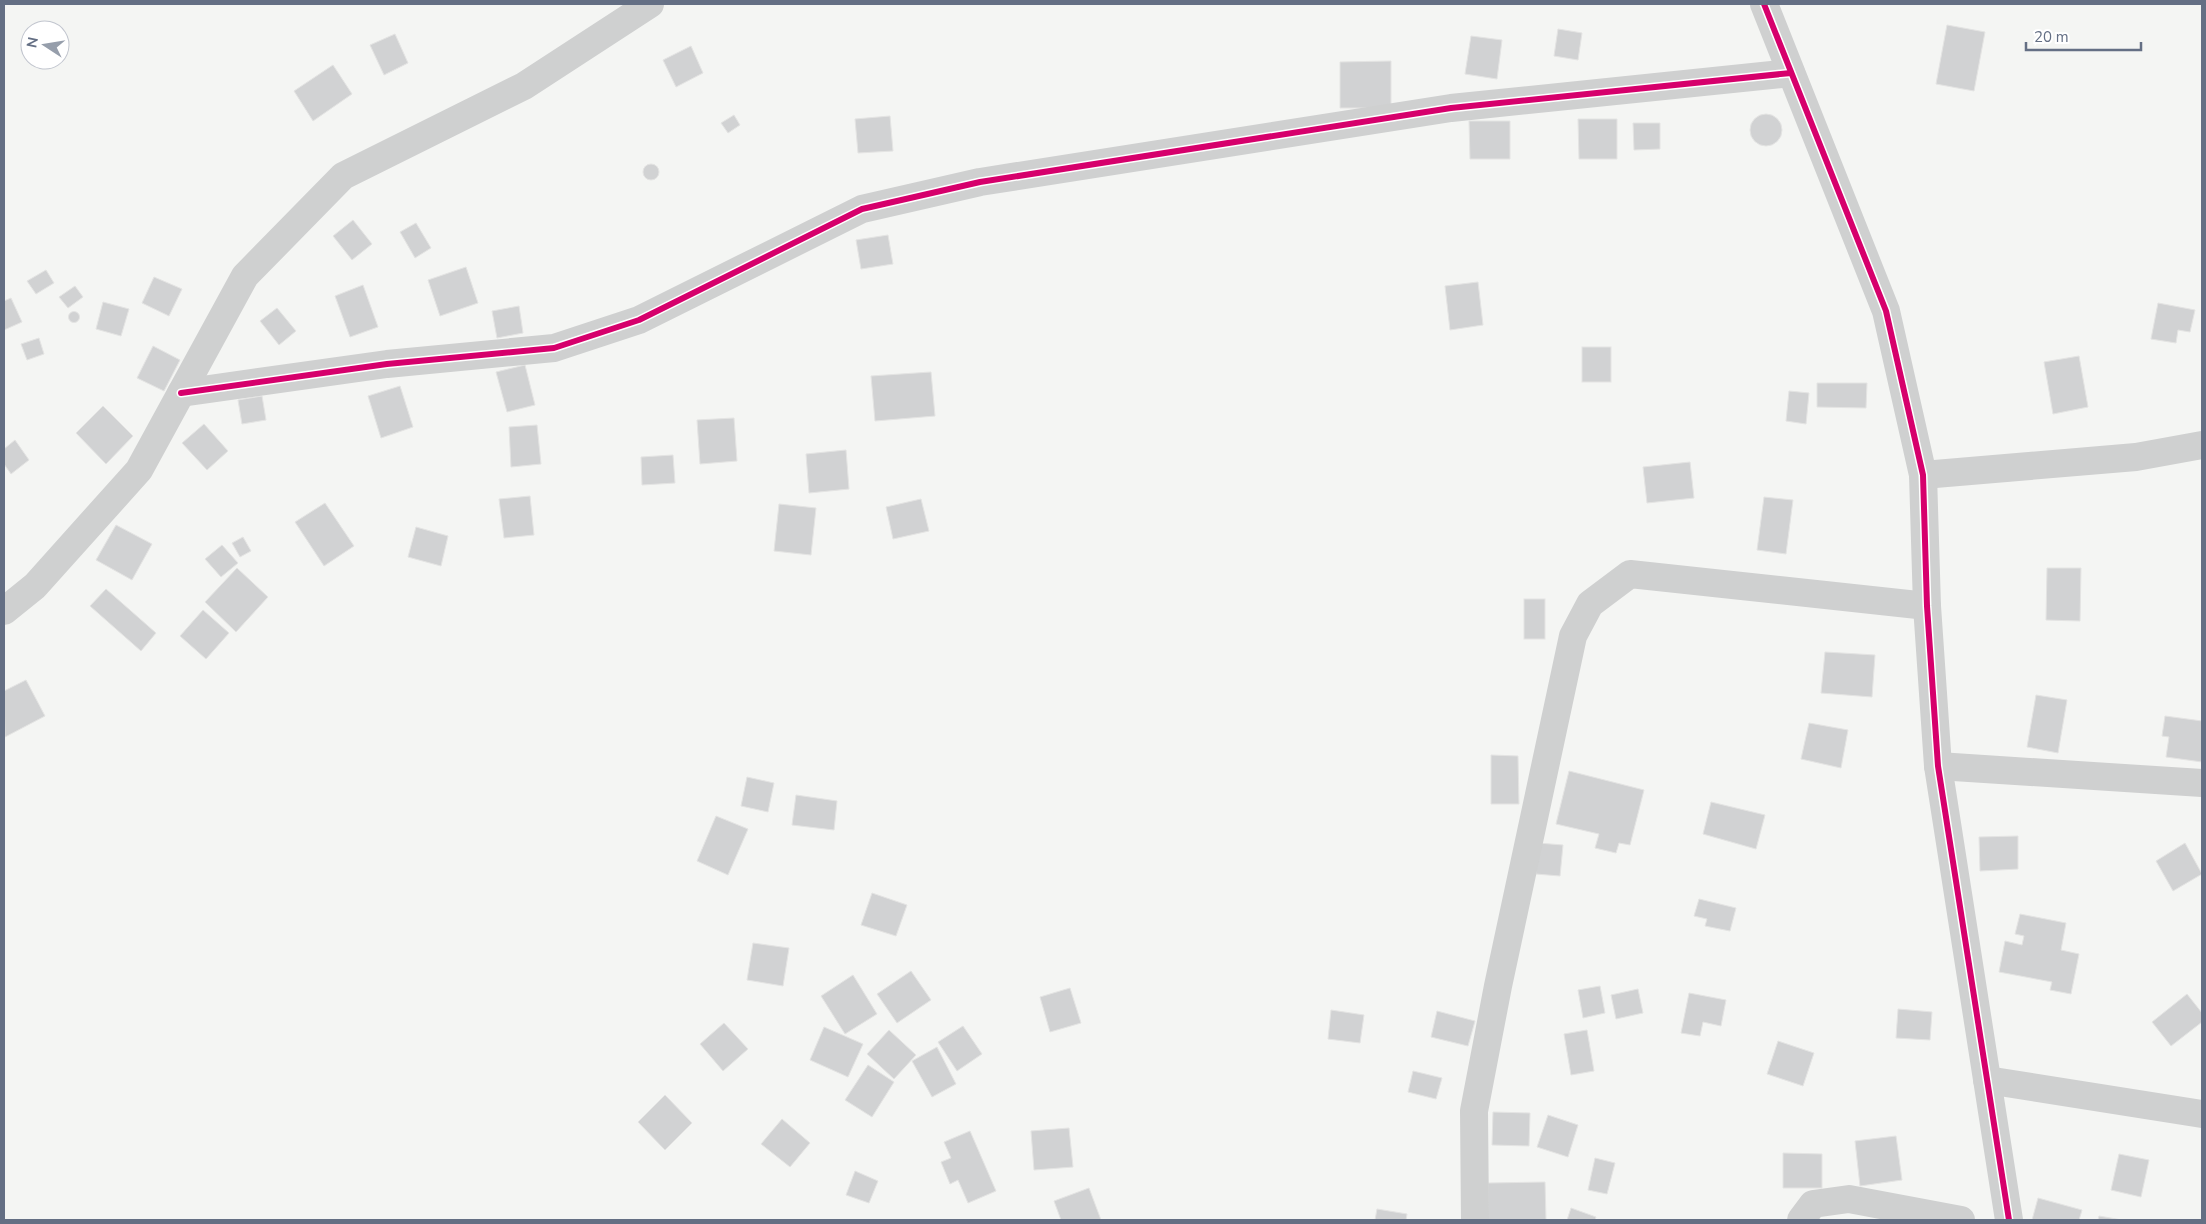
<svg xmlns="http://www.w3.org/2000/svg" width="2206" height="1224" viewBox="0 0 2206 1224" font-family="'Nunito Sans',sans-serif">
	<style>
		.building { fill: #d1d2d3; stroke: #e4e4e3 }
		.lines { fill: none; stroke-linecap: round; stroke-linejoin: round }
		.street { stroke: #cfd0d0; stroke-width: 28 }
		.cycleway-casing { stroke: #fff; stroke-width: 9 }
		.cycleway { stroke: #d6006c; stroke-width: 6 }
	</style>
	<rect width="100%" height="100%" fill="#f4f5f3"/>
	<g class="building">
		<polygon points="1947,25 1985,32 1974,91 1936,84"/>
		<polygon points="1558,29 1582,33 1578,60 1554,56"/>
		<polygon points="395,34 408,63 384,75 370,45"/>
		<polygon points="1471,36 1502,40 1497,79 1465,74"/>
		<polygon points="691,46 703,73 676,87 663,60"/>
		<polygon points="1391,61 1391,108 1340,108 1340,62"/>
		<polygon points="333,65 352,94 313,121 294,91"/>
		<circle cx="1766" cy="130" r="16"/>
		<polygon points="734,115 740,125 728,133 721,123"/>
		<polygon points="890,116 893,151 858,153 855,119"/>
		<polygon points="1578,119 1617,119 1617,159 1579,159"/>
		<polygon points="1469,121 1510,121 1510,159 1470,159"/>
		<polygon points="1633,123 1660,123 1660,149 1634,150"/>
		<circle cx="651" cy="172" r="8"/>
		<polygon points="353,220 372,244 352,260 333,236"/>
		<polygon points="416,223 431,248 415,258 400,232"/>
		<polygon points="888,235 893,264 861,269 856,240"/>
		<polygon points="466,267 478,303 440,316 428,280"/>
		<polygon points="46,270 54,283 36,294 27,281"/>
		<polygon points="154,277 182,289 169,316 142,303"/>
		<polygon points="1478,282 1483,325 1450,330 1445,286"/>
		<polygon points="363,285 378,327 350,337 335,296"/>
		<polygon points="75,286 83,297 68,308 59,297"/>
		<polygon points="11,298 22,322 4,330 4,301"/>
		<polygon points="103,302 129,309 121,336 96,329"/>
		<polygon points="2158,303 2195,310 2190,332 2178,330 2176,343 2151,339"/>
		<polygon points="519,306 523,333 497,338 492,311"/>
		<polygon points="277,308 296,331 279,345 260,321"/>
		<circle cx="74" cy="317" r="5.5"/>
		<polygon points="39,338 44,354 27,360 21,344"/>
		<polygon points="153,346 180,360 164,391 137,378"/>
		<rect x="1582" y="347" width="29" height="35"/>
		<polygon points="2079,356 2088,407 2053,414 2044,362"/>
		<polygon points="525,365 535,405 507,412 496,372"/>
		<polygon points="931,372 935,416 875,421 871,376"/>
		<polygon points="1817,383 1867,383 1866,408 1817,407"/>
		<polygon points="400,386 413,427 381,438 368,396"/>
		<polygon points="1789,391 1809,393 1806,424 1786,421"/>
		<polygon points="262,396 266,420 242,424 238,400"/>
		<polygon points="103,406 133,436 106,464 76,433"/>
		<polygon points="734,418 737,461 700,464 697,420"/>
		<polygon points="204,424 228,451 207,470 182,443"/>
		<polygon points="537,425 541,464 511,467 509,427"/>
		<polygon points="15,440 29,460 11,474 4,464 4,449"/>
		<polygon points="846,450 849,489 809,493 806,454"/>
		<polygon points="673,455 675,483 642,485 641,457"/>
		<polygon points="1690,462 1694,498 1647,503 1643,467"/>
		<polygon points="530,496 534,535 504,538 499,499"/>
		<polygon points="1764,497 1793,500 1786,554 1757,550"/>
		<polygon points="921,499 929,531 893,539 886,507"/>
		<polygon points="325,503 354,546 324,566 295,522"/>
		<polygon points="779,504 816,508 811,555 774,551"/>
		<polygon points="116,525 152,544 132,580 96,560"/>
		<polygon points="416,527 448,536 441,566 408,557"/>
		<polygon points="243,537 251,551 240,557 232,543"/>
		<polygon points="222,545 238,563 221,577 205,559"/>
		<polygon points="237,568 268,597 236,632 205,602"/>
		<polygon points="2047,568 2081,568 2080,621 2046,620"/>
		<polygon points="106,589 156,633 141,651 90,606"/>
		<rect x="1524" y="599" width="21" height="40"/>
		<polygon points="203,610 229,633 206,659 180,636"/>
		<polygon points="1825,652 1875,655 1872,697 1821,693"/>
		<polygon points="26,680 45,716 5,737 4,691"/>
		<polygon points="2036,695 2067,700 2058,753 2027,747"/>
		<polygon points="2165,716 2202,721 2202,762 2166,757 2169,737 2162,736"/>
		<polygon points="1809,723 1848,730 1841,768 1801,759"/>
		<polygon points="1491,755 1518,756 1519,804 1491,804"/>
		<polygon points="1569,771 1644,790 1630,845 1619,843 1616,853 1595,848 1599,834 1556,824"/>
		<polygon points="747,777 774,783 768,812 741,806"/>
		<polygon points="796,795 837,801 834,830 792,825"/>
		<polygon points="1711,802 1765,815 1756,849 1703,834"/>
		<polygon points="716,816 748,829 728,875 697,861"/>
		<polygon points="2018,836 2018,869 1980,871 1979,837"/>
		<polygon points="1538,843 1563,845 1560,876 1536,874"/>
		<polygon points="2185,843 2202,874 2173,891 2156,861"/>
		<polygon points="872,893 907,905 896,936 861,925"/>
		<polygon points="1699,899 1736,908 1730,931 1705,926 1707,919 1694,916"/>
		<polygon points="2020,914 2066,923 2061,950 2079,954 2071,994 2050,990 2052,982 1999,972 2005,941 2022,945 2024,936 2015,934"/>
		<polygon points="753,943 789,948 783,986 747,980"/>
		<polygon points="911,971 931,1000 897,1023 877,994"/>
		<polygon points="853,975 877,1014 845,1034 821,996"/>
		<polygon points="1600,986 1605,1013 1583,1018 1578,990"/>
		<polygon points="1070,988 1081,1023 1050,1032 1040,997"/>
		<polygon points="1638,989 1643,1013 1616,1019 1611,995"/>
		<polygon points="1689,993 1726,1000 1721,1026 1703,1022 1700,1036 1681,1033"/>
		<polygon points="2187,994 2202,1013 2202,1022 2171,1046 2152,1022"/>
		<polygon points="1898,1009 1932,1012 1930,1040 1896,1038"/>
		<polygon points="1331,1010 1364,1015 1360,1043 1328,1039"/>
		<polygon points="1437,1011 1475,1021 1468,1046 1431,1037"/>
		<polygon points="724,1023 748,1049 723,1071 700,1044"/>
		<polygon points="963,1026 982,1054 957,1071 938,1042"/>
		<polygon points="824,1027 863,1044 848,1077 810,1060"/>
		<polygon points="889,1030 916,1055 894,1079 867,1054"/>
		<polygon points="1587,1030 1594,1071 1571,1075 1564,1034"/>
		<polygon points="1778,1041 1814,1053 1803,1086 1767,1074"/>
		<polygon points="937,1047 956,1084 932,1097 912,1061"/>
		<polygon points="868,1065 894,1082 872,1117 845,1100"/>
		<polygon points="1413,1071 1442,1078 1436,1099 1408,1092"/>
		<polygon points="665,1095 692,1123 665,1150 638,1122"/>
		<polygon points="1493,1112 1530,1113 1529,1146 1492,1145"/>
		<polygon points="1548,1115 1578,1125 1568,1157 1537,1147"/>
		<polygon points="782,1119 810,1143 790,1167 761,1144"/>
		<polygon points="1069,1128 1073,1167 1034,1170 1031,1131"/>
		<polygon points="970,1131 996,1191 968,1203 958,1180 950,1184 941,1162 951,1158 944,1142"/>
		<polygon points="1896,1136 1902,1180 1860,1186 1855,1141"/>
		<polygon points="1783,1153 1822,1154 1822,1188 1783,1188"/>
		<polygon points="2119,1154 2149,1160 2141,1197 2111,1190"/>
		<polygon points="1595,1158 1615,1163 1607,1194 1588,1190"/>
		<polygon points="855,1171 878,1181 869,1203 846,1195"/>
		<polygon points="1545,1182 1546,1220 1488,1220 1488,1183"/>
		<polygon points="1089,1188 1101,1220 1061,1220 1054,1201"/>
		<polygon points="2038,1198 2082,1210 2079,1220 2032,1220"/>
		<polygon points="1571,1208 1596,1217 1595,1220 1567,1220"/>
		<polygon points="1377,1209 1407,1214 1406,1220 1375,1220"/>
		<polygon points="2099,1216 2122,1220 2098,1220"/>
	</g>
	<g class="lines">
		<g class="street">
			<polyline points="1764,4 1886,311 1923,475 1927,606 1938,766 2009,1220"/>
			<polyline points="181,393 387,364 554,348 639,320 862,209 980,182 1451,108 1791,73"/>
			<polyline points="1923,475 2136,457 2202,445"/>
			<polyline points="4,611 35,586 139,470 245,276 343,176 524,86 650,4"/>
			<polyline points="1938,766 2202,783"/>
			<polyline points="1987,1080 2202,1114"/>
			<polyline points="1475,1220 1474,1111 1498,986 1573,636 1590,604 1630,574 1927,606"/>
			<polyline points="1801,1220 1813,1204 1849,1199 1961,1220"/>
		</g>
		<defs>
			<g id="cycleway">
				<polyline points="1764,4 1886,311 1923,475 1927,606 1938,766 2009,1220"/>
				<polyline points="181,393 387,364 554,348 639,320 862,209 980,182 1451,108 1791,73"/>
			</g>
		</defs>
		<use href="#cycleway" class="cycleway-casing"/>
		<use href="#cycleway" class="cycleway"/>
	</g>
	<rect width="2206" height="1224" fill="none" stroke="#646f84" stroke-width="10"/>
	<g transform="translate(45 45) rotate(282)"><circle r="24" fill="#ffffff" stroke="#c1c5ce"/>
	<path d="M0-4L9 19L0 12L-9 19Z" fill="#969eab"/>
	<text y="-8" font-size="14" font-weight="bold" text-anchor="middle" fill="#646f84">N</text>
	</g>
	<path d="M2026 42v8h115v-8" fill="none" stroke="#646f84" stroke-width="2.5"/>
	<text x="2034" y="42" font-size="15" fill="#646f84" stroke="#ffffff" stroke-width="4" paint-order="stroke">20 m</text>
</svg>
